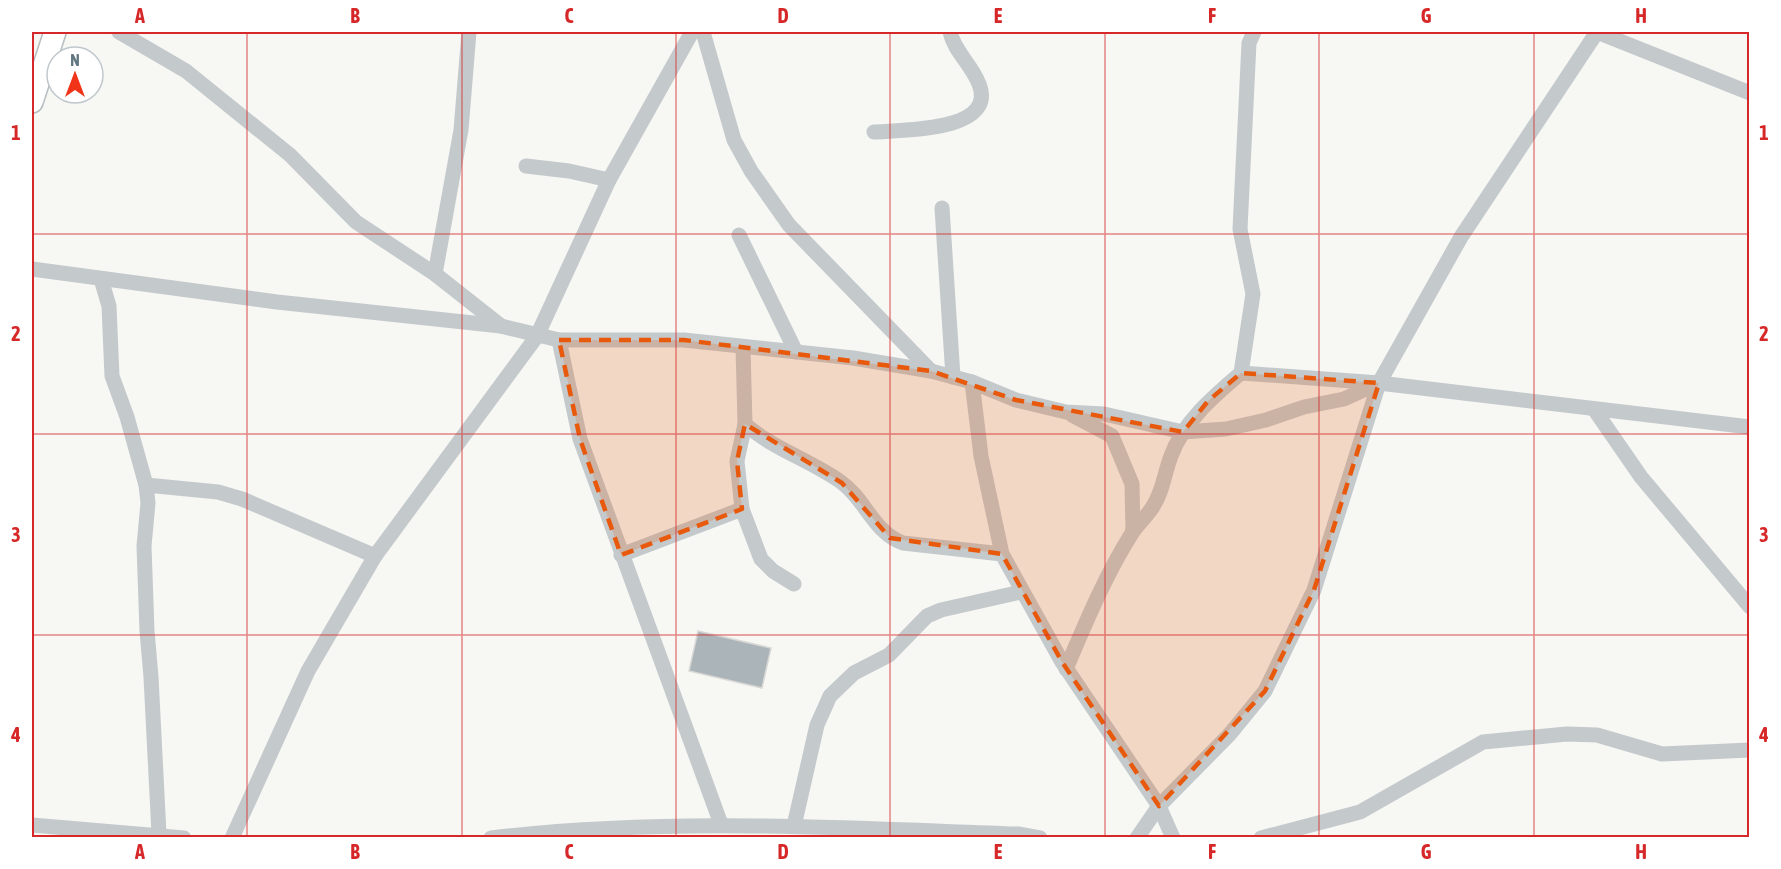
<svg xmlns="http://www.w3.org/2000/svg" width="1781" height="869" viewBox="0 0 1781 869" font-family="'Asap Condensed',sans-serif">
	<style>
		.building { fill: #abb5b9; stroke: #d9d8d6; stroke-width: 1.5 }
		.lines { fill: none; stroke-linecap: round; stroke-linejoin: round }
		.secondary-casing { stroke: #b6bdc0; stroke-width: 24 }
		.street { stroke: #c4c9cc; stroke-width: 15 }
		.secondary { stroke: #fff; stroke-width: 21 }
		.marked { fill: #e8590c; fill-opacity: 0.2; stroke: #e8590c; stroke-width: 4.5; stroke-dasharray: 12 8; stroke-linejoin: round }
		.grid { fill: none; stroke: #d62828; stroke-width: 1.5; stroke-opacity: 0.55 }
		.neatline { fill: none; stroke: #d62828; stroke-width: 2 }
		.grid-label { font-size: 20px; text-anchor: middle; font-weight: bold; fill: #d62828 }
	</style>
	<rect width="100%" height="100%" fill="#f7f7f4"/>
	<polygon class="building" points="698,631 771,648 762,688 689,671"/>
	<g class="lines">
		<defs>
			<polyline id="secondary" points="32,102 55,32"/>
		</defs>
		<use href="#secondary" class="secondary-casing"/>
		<g class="street">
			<polyline points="119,32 186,71 290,155 356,222 435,274 501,326"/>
			<polyline points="703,32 734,140 751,171 789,225 931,371"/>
			<polyline points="1597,32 1750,93"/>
			<path d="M874,132C901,130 998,132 979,84C972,65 954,51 950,32"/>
			<polyline points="526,166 569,171 609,180"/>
			<polyline points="942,208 953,377"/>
			<polyline points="739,235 796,352"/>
			<polyline points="32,269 277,302 501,326 559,340 684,340 853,358 931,371 972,382 1016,400 1066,412 1104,414 1183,432 1226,429 1266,420 1304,407 1344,399 1379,383"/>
			<polyline points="435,274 461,130 469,32"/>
			<polyline points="101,279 109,306 112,376 127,417 146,485 148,503 144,546 147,631 151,677 159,834"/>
			<polyline points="559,340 580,439 721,824"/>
			<path d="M743,347L745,424C773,449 810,460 841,482C866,500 873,532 903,543L1002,554"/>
			<polyline points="1241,373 1379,383 1750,427"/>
			<polyline points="972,382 981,456 1002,554 1062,662 1159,806 1173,838"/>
			<polyline points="1594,409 1641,477 1750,607"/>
			<polyline points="1072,415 1112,436 1132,484 1133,531"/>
			<polyline points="745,424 737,461 742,509 761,559 773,571 794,584"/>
			<polyline points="146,485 218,492 242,499 375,556"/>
			<polyline points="621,555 742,509"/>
			<path d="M1066,669C1086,622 1105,576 1132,533C1138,524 1146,517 1152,508C1163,492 1164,474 1171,456C1183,422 1214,396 1241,373L1253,294L1240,229L1249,43L1254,32"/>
			<polyline points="32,825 184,838"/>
			<polyline points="794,826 817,725 830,696 854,673 889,655 927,616 941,610 1021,592"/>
			<polyline points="232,838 308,671 375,556 537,336 609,180 692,32"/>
			<path d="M491,838C666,817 842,828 1018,834L1040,838"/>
			<polyline points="1137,838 1159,806 1229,735 1265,691 1314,590 1379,383 1461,237 1597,32"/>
			<polyline points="1261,838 1360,812 1483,742 1567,734 1597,735 1662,754 1750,750"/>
		</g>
		<use href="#secondary" class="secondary"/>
	</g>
	<path class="marked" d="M559,340H684L931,371L1016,400L1183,432L1208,401L1241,373L1379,383L1314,590L1265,691L1159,806L1062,662L1002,554L890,538L842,483L745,424L737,461L742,509L621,555L580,439Z"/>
	<path class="grid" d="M247,32V838M462,32V838M676,32V838M890,32V838M1105,32V838M1319,32V838M1534,32V838M32,234H1750M32,434H1750M32,635H1750"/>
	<rect width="1781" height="869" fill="none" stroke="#ffffff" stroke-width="66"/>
	<g transform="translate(75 75)"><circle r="28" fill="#ffffff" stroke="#bfc8cd" stroke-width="1.5"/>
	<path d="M0-4.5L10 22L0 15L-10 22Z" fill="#f1331a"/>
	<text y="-9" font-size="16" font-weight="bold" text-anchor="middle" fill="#607681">N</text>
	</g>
	<rect x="33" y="33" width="1715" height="803" class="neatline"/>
	<g class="grid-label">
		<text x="140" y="23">A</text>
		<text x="355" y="23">B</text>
		<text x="569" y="23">C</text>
		<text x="783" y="23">D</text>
		<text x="998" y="23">E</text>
		<text x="1212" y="23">F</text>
		<text x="1426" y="23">G</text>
		<text x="1641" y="23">H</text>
		<text x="16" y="140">1</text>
		<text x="1764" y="140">1</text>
		<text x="16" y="341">2</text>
		<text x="1764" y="341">2</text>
		<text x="16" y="542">3</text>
		<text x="1764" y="542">3</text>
		<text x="16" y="742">4</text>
		<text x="1764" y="742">4</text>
		<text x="140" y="859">A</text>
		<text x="355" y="859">B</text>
		<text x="569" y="859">C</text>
		<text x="783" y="859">D</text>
		<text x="998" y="859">E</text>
		<text x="1212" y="859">F</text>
		<text x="1426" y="859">G</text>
		<text x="1641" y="859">H</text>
	</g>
</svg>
